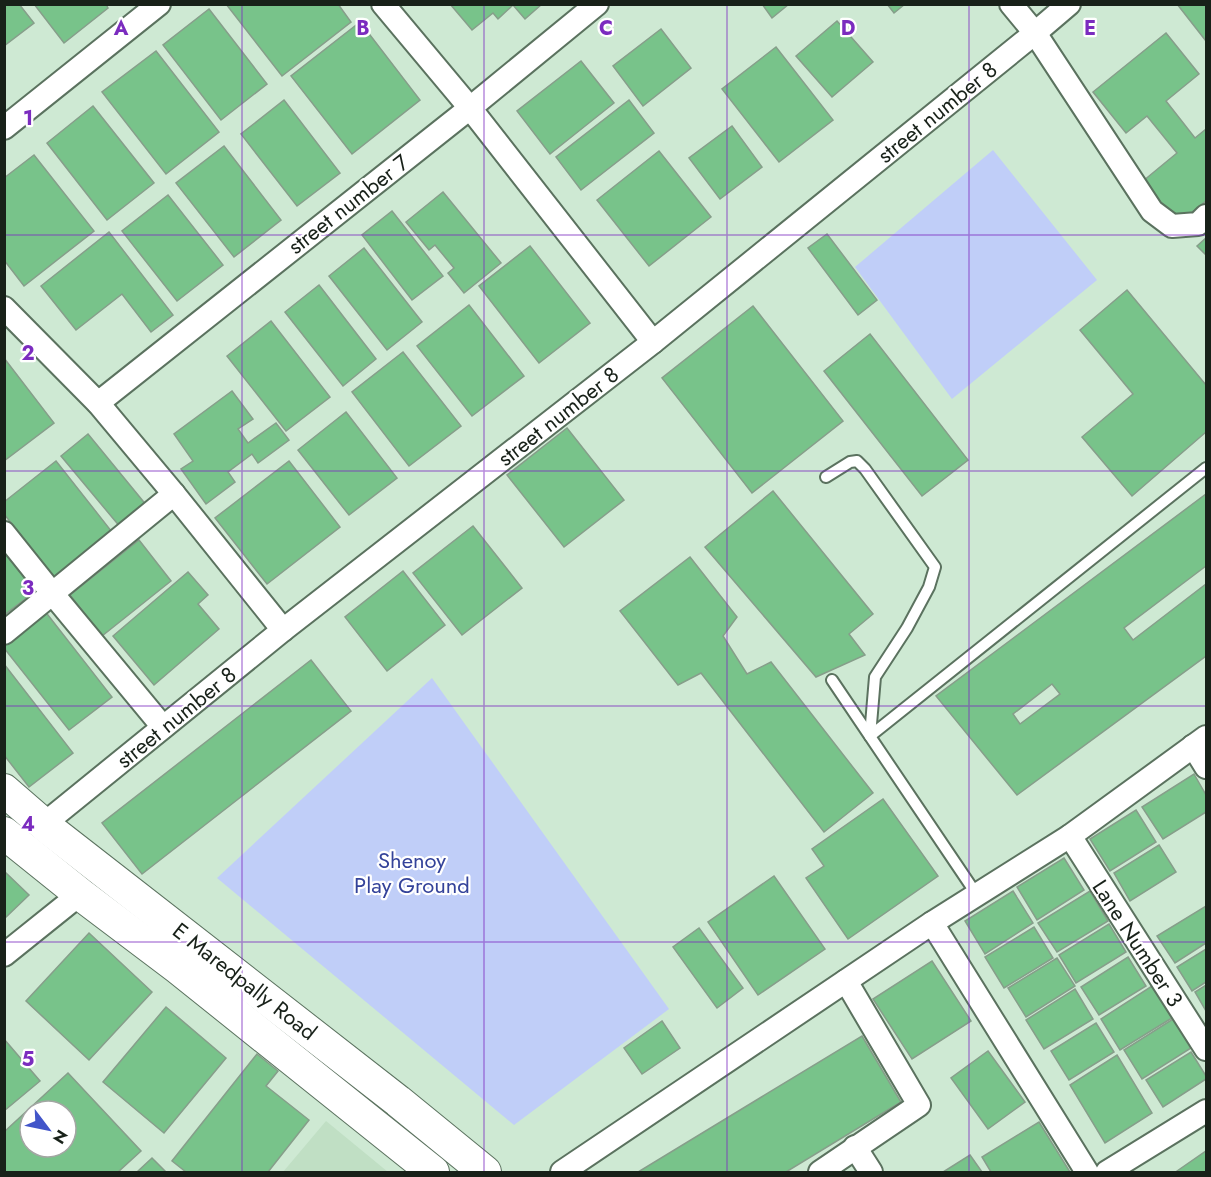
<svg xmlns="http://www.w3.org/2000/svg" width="1211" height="1177" viewBox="0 0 1211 1177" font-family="Jost,sans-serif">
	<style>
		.built { fill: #c0dfc4 }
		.green { fill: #c0cef8 }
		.building { fill: #78c38a; stroke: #869e8a; stroke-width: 1.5; fill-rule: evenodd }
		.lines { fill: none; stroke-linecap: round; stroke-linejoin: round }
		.lane-casing { stroke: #5b725f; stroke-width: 14 }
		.street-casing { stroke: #5b725f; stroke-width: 26 }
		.secondary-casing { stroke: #5b725f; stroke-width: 34 }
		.lane { stroke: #fff; stroke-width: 10 }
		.street { stroke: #fff; stroke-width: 22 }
		.secondary { stroke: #fff; stroke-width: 32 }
		.grid { fill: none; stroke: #7b2cbf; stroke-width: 1.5; stroke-opacity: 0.55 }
		.labels { text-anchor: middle; stroke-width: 4.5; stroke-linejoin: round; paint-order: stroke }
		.street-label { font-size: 22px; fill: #182119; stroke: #fff }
		.park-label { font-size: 22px; fill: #34439a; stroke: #fff }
		.grid-label { font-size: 20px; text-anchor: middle; font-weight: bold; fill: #7b2cbf; stroke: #fff; stroke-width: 4.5; stroke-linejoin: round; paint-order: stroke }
	</style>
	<rect width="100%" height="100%" fill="#cee9d3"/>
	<polygon class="built" points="326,1121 388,1172 283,1172"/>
	<g class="green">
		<polygon points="993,150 1097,280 952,399 855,267"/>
		<polygon points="432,678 669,1009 514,1125 217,878"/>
	</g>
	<g class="building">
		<polygon points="4,4 19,4 34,23 4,46"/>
		<polygon points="34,4 106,4 108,8 64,43"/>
		<polygon points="226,4 338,4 351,22 282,76"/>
		<polygon points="450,4 542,4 525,19 513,5 498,19 493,13 472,30"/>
		<polygon points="762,4 789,4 772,18"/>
		<polygon points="887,4 905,4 894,13"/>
		<polygon points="1177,4 1206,4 1206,41"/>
		<polygon points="209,9 267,84 221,120 163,45"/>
		<polygon points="837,21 873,62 832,97 796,56"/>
		<polygon points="360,22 420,100 352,154 291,76"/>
		<polygon points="661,29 691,68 643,106 613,66"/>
		<polygon points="1166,33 1199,74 1166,101 1195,138 1206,129 1206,201 1177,224 1143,181 1177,153 1147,116 1126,133 1093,92"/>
		<polygon points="776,47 833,120 779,162 722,89"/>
		<polygon points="156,51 219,132 166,174 102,92"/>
		<polygon points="581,61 614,103 550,154 517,111"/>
		<polygon points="284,100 340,173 297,206 241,134"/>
		<polygon points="629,100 654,133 581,190 556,157"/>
		<polygon points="93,106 154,183 107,220 47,143"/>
		<polygon points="732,126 762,167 720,199 689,158"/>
		<polygon points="224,146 281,220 234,257 176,183"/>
		<polygon points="659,151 711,217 649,266 597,200"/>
		<polygon points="34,155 94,231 24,286 4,260 4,178"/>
		<polygon points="443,192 501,263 464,293 448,273 454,268 435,245 429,250 406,222"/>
		<polygon points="168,195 223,265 177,301 122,231"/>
		<polygon points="392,211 443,276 412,300 362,235"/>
		<polygon points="109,232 173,315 151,332 122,294 76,330 41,286"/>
		<polygon points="827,234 877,300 858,315 808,248"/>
		<polygon points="1206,238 1206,255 1197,246"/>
		<polygon points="530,246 590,323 539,363 479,286"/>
		<polygon points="364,248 422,322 387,350 329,276"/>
		<polygon points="319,285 376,359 343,386 285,312"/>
		<polygon points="1127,290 1206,385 1206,432 1132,496 1082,437 1133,394 1080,330"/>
		<polygon points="469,305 524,376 472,416 417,346"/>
		<polygon points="753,306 843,421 752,493 662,378"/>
		<polygon points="271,321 330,397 286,431 227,356"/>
		<polygon points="870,334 968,460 922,496 824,371"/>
		<polygon points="403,352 461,426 409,466 352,392"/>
		<polygon points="4,358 54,423 4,461"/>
		<polygon points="232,391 253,419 238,429 248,443 276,423 289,440 258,463 252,454 228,472 235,482 206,504 181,469 193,461 174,434"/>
		<polygon points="346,412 397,478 349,515 298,450"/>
		<polygon points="567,428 624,500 564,547 507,475"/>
		<polygon points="88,434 147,506 121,528 61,456"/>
		<polygon points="56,461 112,532 54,577 4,514 4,502"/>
		<polygon points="289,461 340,527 267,584 215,518"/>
		<polygon points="773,491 873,614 849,634 865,655 816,677 705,547"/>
		<path d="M1206,494V566L1124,628L1133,640L1206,584V656L1017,795L936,696ZM1052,684L1060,694L1020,724L1013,714Z"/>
		<polygon points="473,526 522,588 462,635 413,573"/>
		<polygon points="139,540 171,581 102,636 70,595"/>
		<polygon points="4,547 37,590 4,615"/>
		<polygon points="690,557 737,617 723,636 747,674 771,662 873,793 824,832 701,673 678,685 620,611"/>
		<polygon points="403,571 445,625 387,671 345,617"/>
		<polygon points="188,572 208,595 198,604 219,629 154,685 113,636"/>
		<polygon points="44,610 112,697 69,730 4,648 4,641"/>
		<polygon points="311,660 351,711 142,874 102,823"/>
		<polygon points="4,664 73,753 29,787 4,755"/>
		<polygon points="1194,774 1206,795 1206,812 1163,839 1142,807"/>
		<polygon points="883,799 938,876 848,939 806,878 824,866 812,849"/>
		<polygon points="1136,810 1156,842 1110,871 1090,839"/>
		<polygon points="1159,845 1176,872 1130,901 1114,873"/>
		<polygon points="1064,858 1084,890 1037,920 1017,887"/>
		<polygon points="4,871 29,895 4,919"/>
		<polygon points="774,876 825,949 758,995 708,922"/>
		<polygon points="1013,891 1033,923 985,954 965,921"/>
		<polygon points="1090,891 1108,921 1057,952 1038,923"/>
		<polygon points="1206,906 1206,943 1175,963 1157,936"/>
		<polygon points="1109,924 1126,952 1076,983 1059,955"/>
		<polygon points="1034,927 1053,958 1004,988 985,957"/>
		<polygon points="699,928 743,988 717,1008 673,947"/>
		<polygon points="89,933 152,992 89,1060 26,1001"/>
		<polygon points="1206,949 1206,982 1192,991 1177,967"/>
		<polygon points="1128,957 1146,986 1099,1015 1081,987"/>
		<polygon points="1057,958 1075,986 1026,1017 1008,988"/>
		<polygon points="932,961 971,1021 912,1059 873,999"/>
		<polygon points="1206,985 1206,1011 1195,992"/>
		<polygon points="1152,986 1172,1018 1120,1050 1101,1019"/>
		<polygon points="1075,989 1093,1019 1044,1049 1026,1020"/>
		<polygon points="166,1007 226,1058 164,1133 103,1082"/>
		<polygon points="1173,1019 1191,1048 1142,1079 1124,1050"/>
		<polygon points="662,1021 680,1048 642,1074 624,1048"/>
		<polygon points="1096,1023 1114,1052 1069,1080 1051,1051"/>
		<polygon points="862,1036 901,1102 786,1172 638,1172"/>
		<polygon points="4,1039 40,1081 4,1111"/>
		<polygon points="988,1051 1025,1102 988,1129 951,1078"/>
		<polygon points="1191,1052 1206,1076 1206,1079 1163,1107 1146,1080"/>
		<polygon points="257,1054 278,1071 266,1086 309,1120 268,1172 186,1172 172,1161"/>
		<polygon points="1117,1055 1152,1113 1105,1143 1070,1085"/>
		<path d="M68,1073L141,1151L118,1172H6L4,1171V1132ZM30,1111H66V1147H30Z"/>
		<polygon points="1039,1122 1070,1172 991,1172 982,1157"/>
		<polygon points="1206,1151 1206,1172 1178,1172 1177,1171"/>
		<polygon points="970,1155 982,1172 943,1172"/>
		<polygon points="152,1158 166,1172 137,1172"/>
	</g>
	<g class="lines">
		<defs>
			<g id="lane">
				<polyline points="826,477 850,462 857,461 865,469 935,567 929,587 907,628 875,677 870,736"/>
				<polyline points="832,680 977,895"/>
				<polyline points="870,736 1206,468"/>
			</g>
			<g id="street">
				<polyline points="383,4 470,108 653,342"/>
				<polyline points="1011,4 1035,33 1152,211 1172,226 1198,224 1206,216"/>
				<polyline points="4,128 159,4"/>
				<polyline points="4,308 98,403 174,494 283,630"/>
				<polyline points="98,403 470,108 597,4"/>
				<polyline points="4,533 52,593 163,727"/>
				<polyline points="4,633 174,494"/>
				<polyline points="1193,746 1206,767"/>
				<polyline points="44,824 283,630 653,342 1035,33 1069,4"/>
				<polyline points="1070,836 1206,1049"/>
				<polyline points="932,923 1087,1172"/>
				<polyline points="4,955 80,894"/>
				<polyline points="855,1147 871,1172"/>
				<polyline points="562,1172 932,923 1070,836 1206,737"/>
				<polyline points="820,1172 919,1105 846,981"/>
				<polyline points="1107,1172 1206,1111"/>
			</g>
			<g id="secondary">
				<polyline points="4,790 49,829 398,1101 485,1172"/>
				<polyline points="4,833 80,894 178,968 433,1172"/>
			</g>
		</defs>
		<use href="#lane" class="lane-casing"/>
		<use href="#street" class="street-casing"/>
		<use href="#secondary" class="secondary-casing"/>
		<use href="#lane" class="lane"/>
		<use href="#street" class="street"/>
		<use href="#secondary" class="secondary"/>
	</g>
	<path class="grid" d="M242,4V1172M484,4V1172M727,4V1172M969,4V1172M4,235H1206M4,471H1206M4,706H1206M4,942H1206"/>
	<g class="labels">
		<g class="street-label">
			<text transform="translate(937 112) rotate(-39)" y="8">street number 8</text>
			<text transform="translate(348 204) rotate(-38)" y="8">street number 7</text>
			<text transform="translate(558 416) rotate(-38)" y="8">street number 8</text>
			<text transform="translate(176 717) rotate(-39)" y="8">street number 8</text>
			<text transform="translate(1138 943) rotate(57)" y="8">Lane Number 3</text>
			<text transform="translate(245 981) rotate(38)" y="8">E Maredpally Road</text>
		</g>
		<g class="park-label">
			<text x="412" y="868">Shenoy<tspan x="412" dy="25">Play Ground</tspan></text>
		</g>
	</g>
	<g class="grid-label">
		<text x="121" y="35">A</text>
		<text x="363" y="35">B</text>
		<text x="606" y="35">C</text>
		<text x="848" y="35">D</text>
		<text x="1090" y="35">E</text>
		<text x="28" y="125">1</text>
		<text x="28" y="360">2</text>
		<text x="28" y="595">3</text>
		<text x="28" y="831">4</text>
		<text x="28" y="1066">5</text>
	</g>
	<rect width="1211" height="1177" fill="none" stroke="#182119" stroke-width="12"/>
	<g transform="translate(48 1129) rotate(122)"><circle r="28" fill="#ffffff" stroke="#a3a6a3" stroke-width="1.5"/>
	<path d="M0-4.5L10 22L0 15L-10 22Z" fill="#4255c9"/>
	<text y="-9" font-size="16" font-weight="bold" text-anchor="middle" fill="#182119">N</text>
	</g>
</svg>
